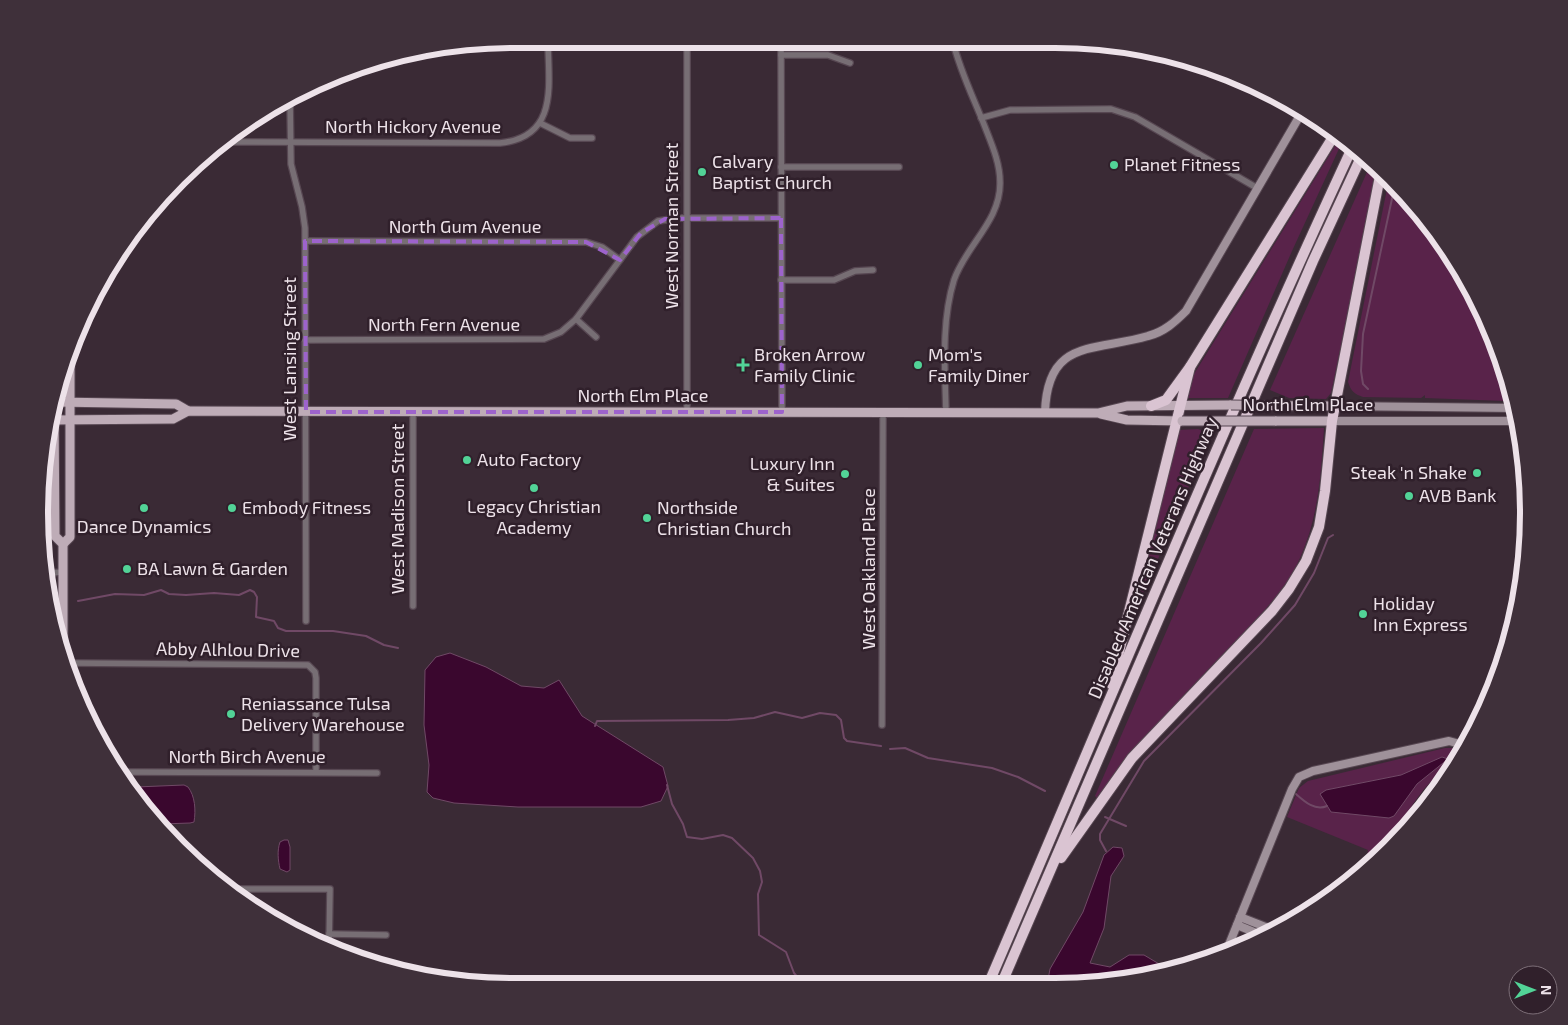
<svg xmlns="http://www.w3.org/2000/svg" width="1568" height="1025" viewBox="0 0 1568 1025" font-family="'Exo 2',sans-serif">
	<style>
		.green { fill: #59234a }
		.water { fill: #3a072e; stroke: #704966 }
		.lines { fill: none; stroke-linecap: round; stroke-linejoin: round }
		.stream { stroke: #704966; stroke-width: 2 }
		.street-casing { stroke: #574752; stroke-width: 8 }
		.secondary-casing { stroke: #574752; stroke-width: 10 }
		.primary-casing { stroke: #574752; stroke-width: 11 }
		.highway-casing { stroke: #574752; stroke-width: 12 }
		.street { stroke: #776e74; stroke-width: 5.5 }
		.secondary { stroke: #9f919a; stroke-width: 8 }
		.primary { stroke: #beacb7; stroke-width: 9 }
		.highway { stroke: #dac4d2; stroke-width: 10 }
		.primary-bridge-casing { stroke: #574752; stroke-width: 11; stroke-linecap: butt }
		.primary-bridge { stroke: #beacb7; stroke-width: 9 }
		.marked { fill: none; stroke: #9d63cc; stroke-width: 4; stroke-dasharray: 10 6; stroke-linejoin: round }
		.poi-dot { fill: #52d397; stroke: #30202b; stroke-width: 2 }
		.labels { text-anchor: middle; stroke-width: 5; stroke-linejoin: round; paint-order: stroke }
		.street-label { font-size: 18px; fill: #ede2e9; stroke: #30202b }
		.poi-label { font-size: 18px; fill: #ede2e9; stroke: #30202b; text-anchor: start }
		.rim { fill: none; stroke: #ede2e9; stroke-width: 6 }
	</style>
	<rect width="100%" height="100%" fill="#3a2a35"/>
	<g class="green">
		<polygon points="1340,138 1343,140 1292,251 1228,398 1184,398 1194,374"/>
		<polygon points="1372,161 1379,168 1331,393 1326,399 1289,398 1270,390"/>
		<path d="M1389,179L1431,224L1480,303L1513,390L1505,401L1425,398V395L1421,398L1363,397C1354,394 1351,391 1348,382Z"/>
		<path d="M1324,428C1321,473 1319,516 1300,558C1283,596 1250,625 1222,655C1178,701 1135,746 1097,798L1095,796L1254,429Z"/>
		<polygon points="1198,429 1211,434 1133,618 1132,614 1179,430"/>
		<polygon points="1445,748 1453,748 1453,759 1424,789 1413,804 1395,840 1373,861 1373,859 1367,856 1368,850 1287,817 1299,788 1308,781"/>
	</g>
	<g class="water">
		<polygon points="450,653 486,667 521,686 544,688 559,680 582,716 663,767 668,786 661,801 641,807 518,807 454,803 433,798 427,792 429,765 424,725 425,670 436,657"/>
		<polygon points="1442,757 1448,759 1417,784 1394,816 1389,818 1331,812 1320,794 1326,790 1401,775"/>
		<path d="M184,785L188,787C195,796 196,810 194,822L190,823L161,824L132,791L136,787Z"/>
		<path d="M284,840H288L290,847V870L287,872L280,869C278,860 277,851 280,842Z"/>
		<polygon points="1113,847 1122,848 1124,856 1111,876 1104,928 1090,963 1110,967 1129,955 1144,955 1171,971 1086,985 1047,985 1050,969 1083,912 1104,855"/>
	</g>
	<g class="lines">
		<g class="stream">
			<polyline points="1368,389 1363,384 1361,371 1363,334 1393,194"/>
			<polyline points="78,601 115,594 144,595 161,590 169,594 186,595 214,593 239,595 250,590 254,592 257,597 256,617 274,621 278,628 286,631 333,631 366,636 384,645 398,648"/>
			<polyline points="595,726 597,721 728,720 754,718 775,712 802,718 820,713 836,715 841,720 844,738 847,741 881,746"/>
			<polyline points="890,749 905,748 928,758 992,768 1018,777 1045,791"/>
			<polyline points="667,785 672,804 683,824 687,837 702,839 723,835 732,838 753,858 760,871 762,882 758,894 759,935 786,952 794,973 803,984"/>
			<path d="M1296,794C1305,802 1315,811 1327,806"/>
			<polyline points="1105,817 1126,826"/>
			<polyline points="1106,851 1100,840 1100,834 1144,761 1261,643 1295,605 1314,573 1328,538 1333,535"/>
		</g>
		<defs>
			<g id="street">
				<polyline points="687,40 687,412"/>
				<polyline points="781,41 782,412"/>
				<polyline points="781,55 828,55 850,63"/>
				<polyline points="290,99 291,164 302,207 305,228 306,621"/>
				<polyline points="981,118 1010,110 1111,109 1135,117 1257,188"/>
				<polyline points="540,123 570,138 592,138"/>
				<path d="M224,142L500,143C560,137 548,83 548,39"/>
				<polyline points="781,167 899,167"/>
				<polyline points="305,241 586,242 602,247 620,260"/>
				<polyline points="781,280 834,280 855,271 873,270"/>
				<polyline points="576,319 596,337"/>
				<polyline points="305,340 544,339 561,332 576,319 637,237 658,221 679,218 781,218"/>
				<path d="M946,413C945,370 941,322 954,280C966,245 1001,221 1000,182C1000,163 992,145 985,127C974,99 960,71 953,42"/>
				<polyline points="44,459 54,459"/>
				<polyline points="49,573 63,572"/>
				<polyline points="413,606 413,412"/>
				<polyline points="68,663 308,665 315,672 316,678 316,772"/>
				<polyline points="882,725 883,413"/>
				<polyline points="117,772 377,773"/>
				<polyline points="232,889 330,889 329,949"/>
				<polyline points="329,934 386,935"/>
			</g>
			<g id="secondary">
				<polyline points="1335,406 1516,408"/>
				<path d="M1045,413C1047,338 1094,352 1148,336C1164,332 1175,322 1186,311L1302,112"/>
				<polyline points="1332,421 1514,421 1518,419"/>
				<polyline points="1408,828 1429,792 1453,767"/>
				<polyline points="1240,917 1276,931"/>
				<polyline points="1237,925 1266,937"/>
				<polyline points="1226,952 1292,789 1299,777 1313,771 1449,741 1467,746"/>
			</g>
			<g id="primary">
				<polyline points="56,402 176,404 188,411"/>
				<polyline points="1312,406 1335,406"/>
				<polyline points="54,411 55,536 63,544 63,652"/>
				<polyline points="1101,414 1127,420 1182,421"/>
				<polyline points="52,420 173,419 188,411 1098,413 1127,406 1231,405"/>
				<polyline points="1275,421 1332,421"/>
				<polyline points="63,544 70,537 70,348"/>
			</g>
			<g id="highway">
				<polyline points="1151,406 1166,400 1190,367 1335,134"/>
				<polyline points="1111,684 1190,367"/>
				<polyline points="1061,858 1132,758 1272,611 1289,589 1306,561 1319,527 1325,491 1332,421 1381,171"/>
				<path d="M988,985C1108,705 1224,423 1353,146"/>
				<polyline points="1001,985 1313,261 1363,153"/>
			</g>
		</defs>
		<use href="#street" class="street-casing"/>
		<use href="#secondary" class="secondary-casing"/>
		<use href="#primary" class="primary-casing"/>
		<use href="#highway" class="highway-casing"/>
		<use href="#street" class="street"/>
		<use href="#secondary" class="secondary"/>
		<use href="#primary" class="primary"/>
		<use href="#highway" class="highway"/>
		<defs>
			<g id="primary-bridge">
				<polyline points="1231,405 1312,406"/>
				<polyline points="1182,421 1275,421"/>
			</g>
		</defs>
		<use href="#primary-bridge" class="primary-bridge-casing"/>
		<use href="#primary-bridge" class="primary-bridge"/>
	</g>
	<path class="marked" d="M781,218L782,412H306L305,241L586,242L620,260L641,233L665,219Z"/>
	<g class="poi-dot">
		<circle cx="1114" cy="165" r="5"/>
		<circle cx="702" cy="172" r="5"/>
		<path d="M740.5 357.5h5v5h5v5h-5v5h-5v-5h-5v-5h5z"/>
		<circle cx="918" cy="365" r="5"/>
		<circle cx="467" cy="460" r="5"/>
		<circle cx="1477" cy="473" r="5"/>
		<circle cx="845" cy="474" r="5"/>
		<circle cx="534" cy="488" r="5"/>
		<circle cx="1409" cy="496" r="5"/>
		<circle cx="144" cy="508" r="5"/>
		<circle cx="232" cy="508" r="5"/>
		<circle cx="647" cy="518" r="5"/>
		<circle cx="127" cy="569" r="5"/>
		<circle cx="1363" cy="614" r="5"/>
		<circle cx="231" cy="714" r="5"/>
	</g>
	<g class="labels">
		<g class="street-label">
			<text x="413" y="133">North Hickory Avenue</text>
			<text transform="translate(672 226) rotate(-90)" y="6">West Norman Street</text>
			<text x="465" y="233">North Gum Avenue</text>
			<text x="444" y="331">North Fern Avenue</text>
			<text transform="translate(290 359) rotate(-90)" y="6">West Lansing Street</text>
			<text x="643" y="402">North Elm Place</text>
			<text x="1308" y="411">North Elm Place</text>
			<text transform="translate(398 509) rotate(-90)" y="6">West Madison Street</text>
			<text transform="translate(1153 558) rotate(-67)" y="6">Disabled American Veterans Highway</text>
			<text transform="translate(869 569) rotate(-90)" y="6">West Oakland Place</text>
			<text transform="translate(228 650) rotate(1)" y="6">Abby Alhlou Drive</text>
			<text x="247" y="763">North Birch Avenue</text>
		</g>
		<g class="poi-label">
			<text x="712" y="168">Calvary<tspan x="712" dy="21">Baptist Church</tspan></text>
			<text x="1124" y="171">Planet Fitness</text>
			<text x="754" y="361">Broken Arrow<tspan x="754" dy="21">Family Clinic</tspan></text>
			<text x="928" y="361">Mom's<tspan x="928" dy="21">Family Diner</tspan></text>
			<text x="477" y="466">Auto Factory</text>
			<text x="835" y="470" text-anchor="end">Luxury Inn<tspan x="835" dy="21">&amp; Suites</tspan></text>
			<text x="1467" y="479" text-anchor="end">Steak 'n Shake</text>
			<text x="1419" y="502">AVB Bank</text>
			<text x="534" y="513" text-anchor="middle">Legacy Christian<tspan x="534" dy="21">Academy</tspan></text>
			<text x="242" y="514">Embody Fitness</text>
			<text x="657" y="514">Northside<tspan x="657" dy="21">Christian Church</tspan></text>
			<text x="144" y="533" text-anchor="middle">Dance Dynamics</text>
			<text x="137" y="575">BA Lawn &amp; Garden</text>
			<text x="1373" y="610">Holiday<tspan x="1373" dy="21">Inn Express</tspan></text>
			<text x="241" y="710">Reniassance Tulsa<tspan x="241" dy="21">Delivery Warehouse</tspan></text>
		</g>
	</g>
	<path d="M0 0H1568V1025H0ZM513 48H1055A465 465 0 0 1 1520 513V513A465 465 0 0 1 1055 978H513A465 465 0 0 1 48 513V513A465 465 0 0 1 513 48Z" fill="#3f303a" fill-rule="evenodd"/>
	<path class="rim" d="M513 48H1055A465 465 0 0 1 1520 513V513A465 465 0 0 1 1055 978H513A465 465 0 0 1 48 513V513A465 465 0 0 1 513 48Z"/>
	<g transform="translate(1533 990) rotate(90)"><circle r="24" fill="#30202b" stroke="#7c6e77"/>
	<path d="M0-4L9 19L0 12L-9 19Z" fill="#52d397"/>
	<text y="-8" font-size="14" font-weight="bold" text-anchor="middle" fill="#ede2e9">N</text>
	</g>
</svg>
